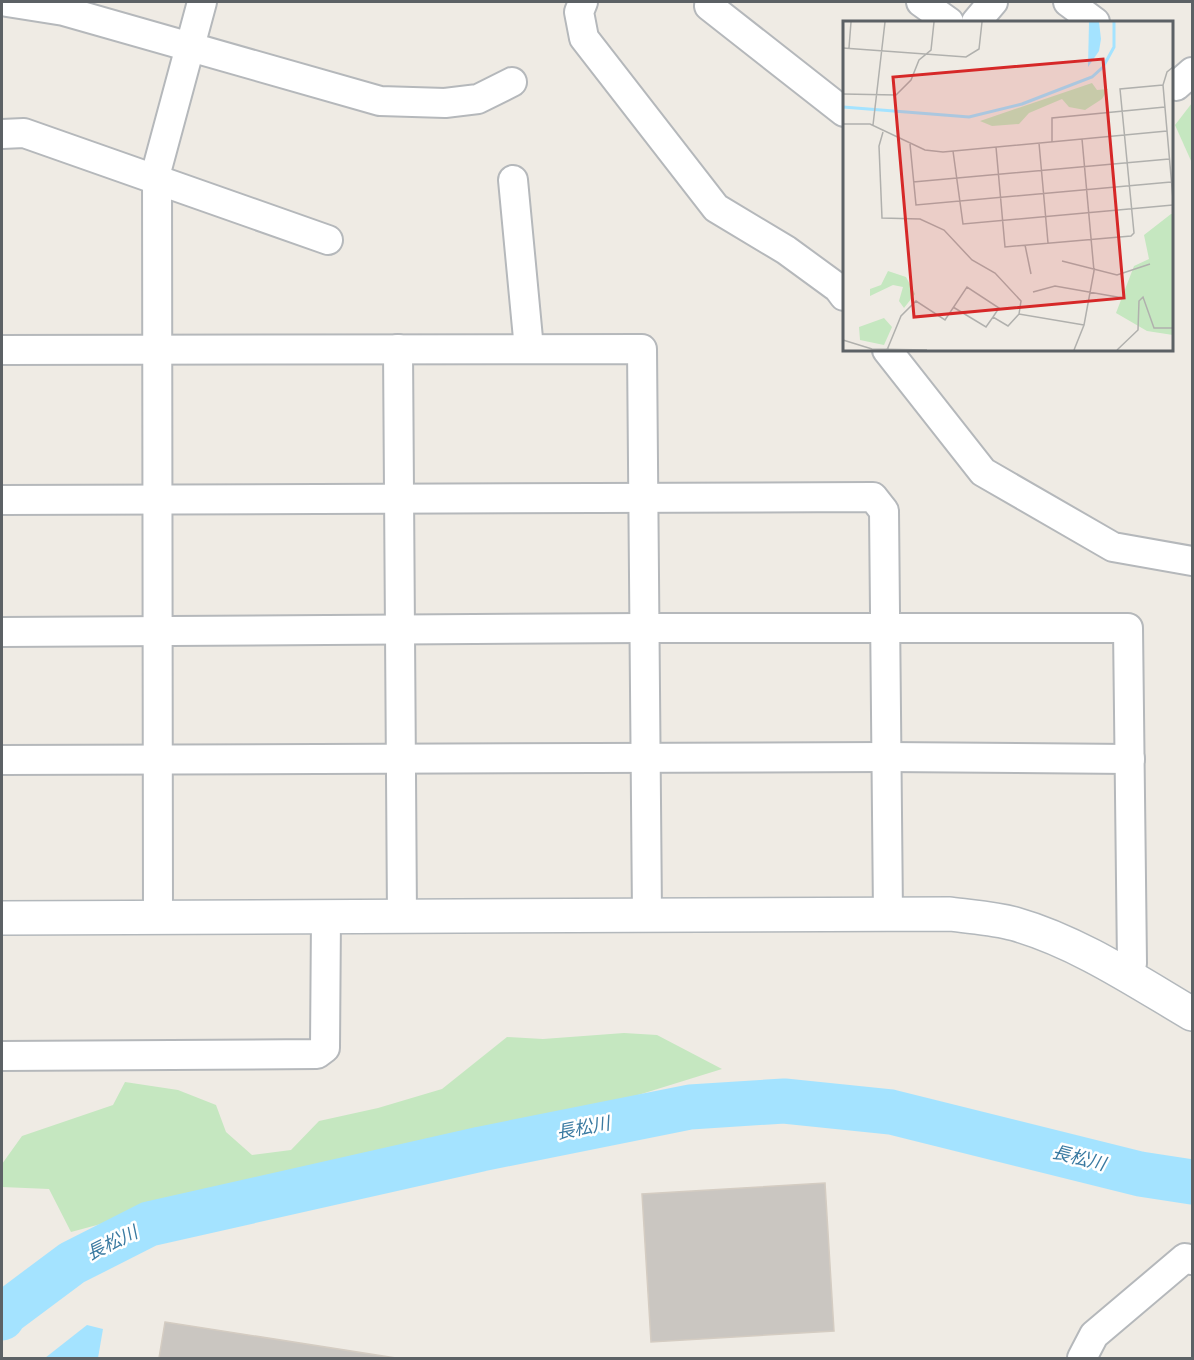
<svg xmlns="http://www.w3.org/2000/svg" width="1194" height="1360" viewBox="0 0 1194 1360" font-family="'DejaVu Sans','Noto Sans JP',sans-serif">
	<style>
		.green { fill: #c5e7c0 }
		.water { fill: #a4e3ff }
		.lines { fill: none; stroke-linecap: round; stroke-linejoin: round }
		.river { stroke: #a4e3ff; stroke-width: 45 }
		.building { fill: #cac6c1; stroke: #d4ccc2; stroke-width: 1.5 }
		.street-casing { stroke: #b5b8bb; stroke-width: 32 }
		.secondary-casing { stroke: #b3b8bc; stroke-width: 36 }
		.street { stroke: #fff; stroke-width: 28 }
		.secondary { stroke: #fff; stroke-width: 33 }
		.labels { text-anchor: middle; stroke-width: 5; stroke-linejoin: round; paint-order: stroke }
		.water-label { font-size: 18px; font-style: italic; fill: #3a7aa1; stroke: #fff }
		.inset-river { fill: none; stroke: #a4e3ff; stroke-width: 3 }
		.inset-road { fill: none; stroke: #b0b0ad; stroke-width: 1.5 }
		.view { fill: #d62828; fill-opacity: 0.15; stroke: #d62828; stroke-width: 3 }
		.inset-edge { fill: none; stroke: #5c6165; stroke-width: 3 }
	</style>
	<rect width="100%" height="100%" fill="#efebe4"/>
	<g class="green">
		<polygon points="1192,103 1192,163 1175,125"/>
		<polygon points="624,1033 657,1035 722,1069 609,1104 449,1144 261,1181 71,1232 49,1189 2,1187 2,1164 22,1136 113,1105 125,1082 178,1090 216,1105 226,1132 252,1155 291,1150 319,1121 378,1108 442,1089 507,1037 543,1039"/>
	</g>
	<polygon class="water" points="87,1325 103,1329 98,1358 45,1358"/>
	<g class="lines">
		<polyline class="river" points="2,1318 5,1313 72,1263 149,1224 481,1149 690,1107 784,1101 891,1112 1140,1174 1192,1182"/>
	</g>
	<g class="building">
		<polygon points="825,1183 834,1331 651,1342 642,1194"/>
		<polygon points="165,1322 396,1358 159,1358"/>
	</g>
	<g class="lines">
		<defs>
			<g id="street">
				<polyline points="7,2 64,11 380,101 445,103 478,99 512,82"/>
				<polyline points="583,2 579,12 584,38 716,208 786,250 838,288 844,296"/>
				<polyline points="712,2 709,6 844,112"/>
				<polyline points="921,2 949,22"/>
				<polyline points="1068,2 1095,22"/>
				<polyline points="976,22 993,2"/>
				<polyline points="1172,83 1176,86 1192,72"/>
				<polyline points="2,134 24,133 328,240"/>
				<polyline points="513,180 529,349"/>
				<polyline points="398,349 402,916"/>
				<polyline points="2,350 642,349 647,915"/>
				<polyline points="887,350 983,472 1113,547 1192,561"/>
				<polyline points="2,500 873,497 884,511 888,914"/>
				<polyline points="2,632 643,628 1128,628 1132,963 1128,977"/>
				<polyline points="2,760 887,757 1130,759"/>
				<polyline points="158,917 157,169 202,2"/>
				<polyline points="2,1056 317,1054 325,1048 326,916"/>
				<polyline points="1082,1358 1094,1335 1185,1258 1192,1260"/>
			</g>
			<path id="secondary" d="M2,918L950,914C971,917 994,918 1015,924C1078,942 1136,981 1192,1014"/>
		</defs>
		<use href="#street" class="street-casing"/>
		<use href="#secondary" class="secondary-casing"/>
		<use href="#street" class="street"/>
		<use href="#secondary" class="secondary"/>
	</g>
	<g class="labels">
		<g class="water-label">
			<text transform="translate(583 1128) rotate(-11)" y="6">長松川</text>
			<text transform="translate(1079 1158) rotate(14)" y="6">長松川</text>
			<text transform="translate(112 1243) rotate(-26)" y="6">長松川</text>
		</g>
	</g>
	<g transform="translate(843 21)">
		<rect width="330" height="330" fill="#efebe4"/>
		<path d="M249,62L254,69L265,68L259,78L242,89L226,86L219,78L186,92L176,103L149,105L137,100ZM328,193H330V314L304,310L273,292L291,245L306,238L301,214ZM45,250L63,256L72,273L61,287L56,280L60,266L50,264L27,275V268L38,264ZM41,297L49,306L41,324L17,319L16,306Z" fill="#c5e7c0"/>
		<path d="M246,1H256L258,18L256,30L245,46Z" fill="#a4e3ff"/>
		<path class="inset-river" d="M0,86L126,96L179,83L249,56L260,46L271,26V1"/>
		<path class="inset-road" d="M0,27L123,36L136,28L139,1M6,27L8,1M330,46L324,51L320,64L330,178M0,73L53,74L68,59L76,39L88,29L91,1M0,103H27L82,129L100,131L324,110M30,104L42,1M40,111L36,125L39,197L77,198L101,209L129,239L152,252L178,280L176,293M209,121V97L322,86M196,122L205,222M67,123L73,184L328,161M153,126L162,226L288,215L291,212L277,68L320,64M110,130L120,203L330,184M70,161L326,138M182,224L188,253M219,240L274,254L307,243M190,271L212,265L280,277M110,286L143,306L150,296L165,305L176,293L241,304M0,319L29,328L84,329M44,329L58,295L73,280L102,299L124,266L156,287L150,296M231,329L241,304L251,250L239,118M274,329L295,309L296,280L300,276L311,307H330"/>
		<path class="view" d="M260,38L281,277L71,296L50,56Z"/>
		<rect width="330" height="330" class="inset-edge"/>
	</g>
	<rect width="1194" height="1360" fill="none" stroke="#5c6165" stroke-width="6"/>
</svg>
